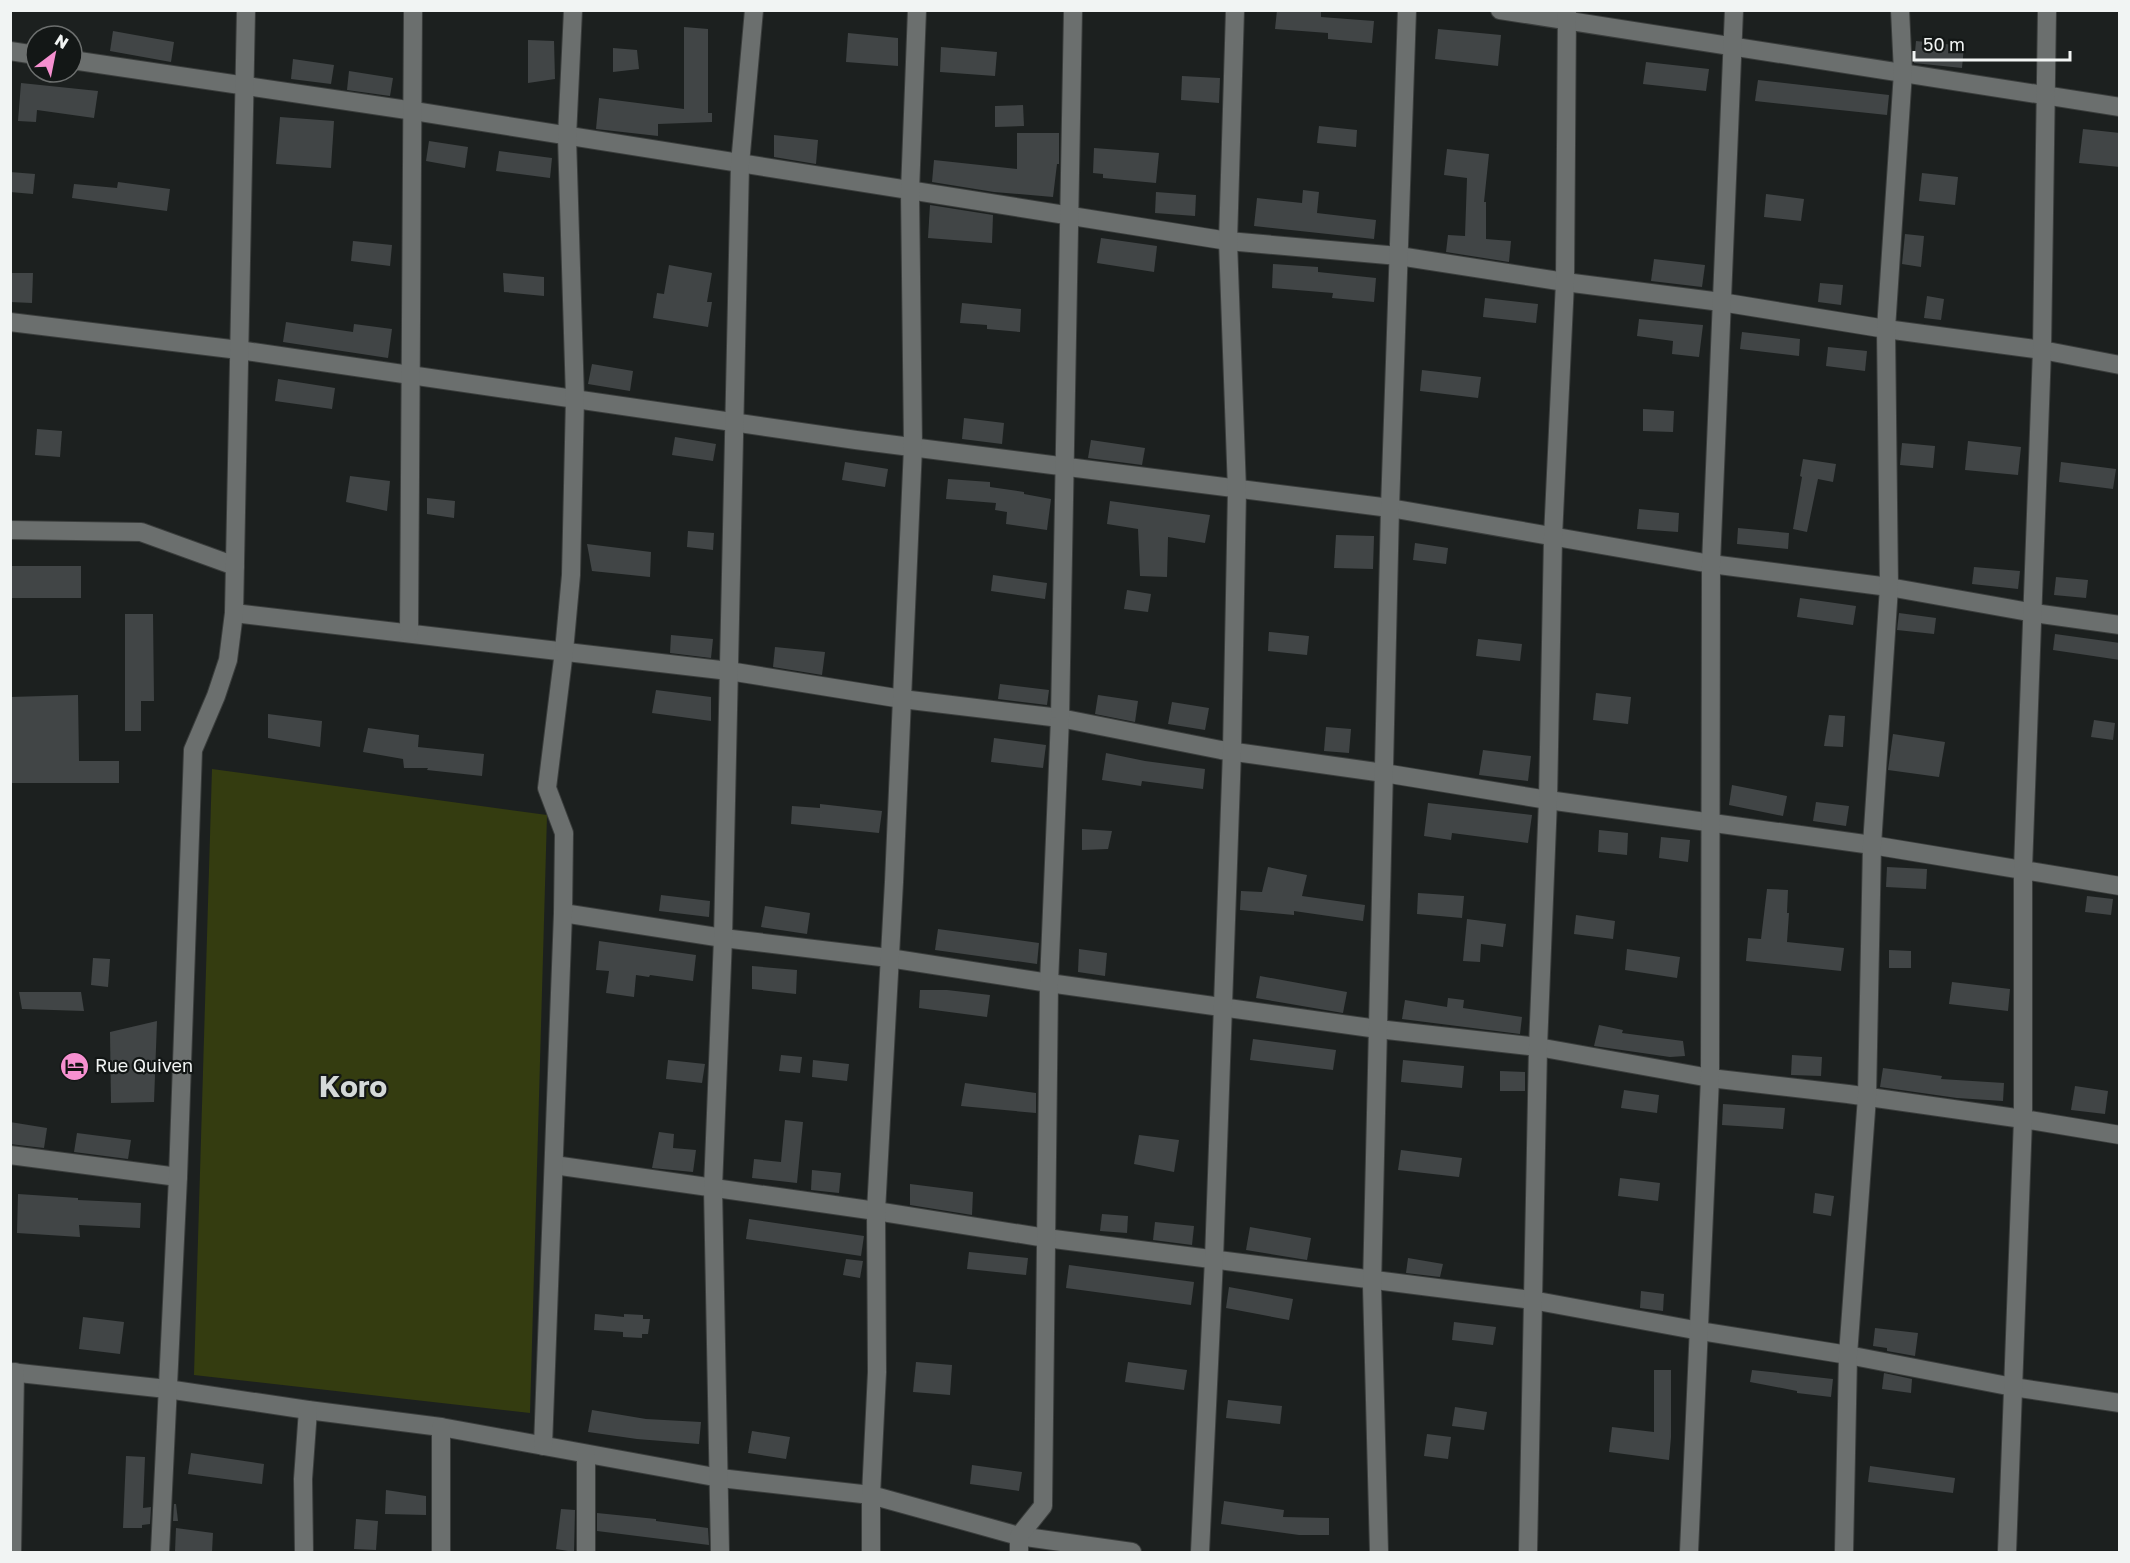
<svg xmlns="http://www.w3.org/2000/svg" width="2130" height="1563" viewBox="0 0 2130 1563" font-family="'Golos Text',sans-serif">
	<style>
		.green { fill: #343c10 }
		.building { fill: #414546 }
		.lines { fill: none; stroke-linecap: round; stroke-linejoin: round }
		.minor-casing { stroke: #3a3d3c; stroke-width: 20 }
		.minor { stroke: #6b6f6e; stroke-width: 18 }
		.labels { text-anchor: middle; stroke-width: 4.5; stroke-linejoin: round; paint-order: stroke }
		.poi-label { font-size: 18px; fill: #f1f4f3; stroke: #131716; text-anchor: start }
		.town-label { font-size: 30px; font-weight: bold; fill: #d4d9d8; stroke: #131716 }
	</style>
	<rect width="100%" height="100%" fill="#1c201f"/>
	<polygon class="green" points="212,769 547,815 530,1413 194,1375"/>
	<g class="building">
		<polygon points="1277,10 1321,10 1321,17 1374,21 1372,43 1328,39 1328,33 1275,29"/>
		<polygon points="684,27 708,29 708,113 712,113 712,122 658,124 658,136 596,129 599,98 684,109"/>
		<polygon points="1438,29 1501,35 1498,66 1435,59"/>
		<polygon points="113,31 174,42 171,62 110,51"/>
		<polygon points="848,33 898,38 898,66 846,62"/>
		<polygon points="528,40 554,41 555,79 528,83"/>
		<polygon points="1916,41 1964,46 1962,68 1914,63"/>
		<polygon points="941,47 997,52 995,76 940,72"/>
		<polygon points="613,48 637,50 639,69 613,72"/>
		<polygon points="293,59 334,65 331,84 291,79"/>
		<polygon points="1646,62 1709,69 1706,91 1643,84"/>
		<polygon points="349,71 393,78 390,96 347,90"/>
		<polygon points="1182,76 1220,78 1219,103 1181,100"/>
		<polygon points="1758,80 1889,95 1887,115 1755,101"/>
		<polygon points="21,83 98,91 94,118 37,110 36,122 18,121"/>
		<polygon points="1023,105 1024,126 995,127 995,106"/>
		<polygon points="280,117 334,121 331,168 276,164"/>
		<polygon points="1319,126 1357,130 1356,147 1317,143"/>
		<polygon points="2083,129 2120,133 2120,167 2079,163"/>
		<polygon points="1017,133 1059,133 1059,164 1057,164 1053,197 994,192 932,182 934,160 1017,169"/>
		<polygon points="774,135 818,140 816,164 774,157"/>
		<polygon points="429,141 468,147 465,168 426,161"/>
		<polygon points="1094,148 1159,153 1156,183 1103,178 1103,174 1093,173"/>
		<polygon points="1447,149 1489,154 1484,202 1486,202 1486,239 1511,241 1509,262 1446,252 1448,235 1465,236 1467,178 1444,175"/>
		<polygon points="499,151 552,158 550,178 496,171"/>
		<polygon points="10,172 35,174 33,194 10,192"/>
		<polygon points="1922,173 1958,177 1955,205 1919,201"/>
		<polygon points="118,182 170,189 167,211 72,198 74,184 117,188"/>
		<polygon points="1303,190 1319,192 1317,213 1376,220 1374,239 1254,226 1257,198 1302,203"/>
		<polygon points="1156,192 1196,195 1195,216 1155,213"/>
		<polygon points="1766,194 1804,199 1801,221 1764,217"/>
		<polygon points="930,205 993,215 992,243 928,238"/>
		<polygon points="1905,234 1924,236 1921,267 1902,264"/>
		<polygon points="1101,238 1157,246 1154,272 1097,263"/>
		<polygon points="353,241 392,245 390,266 351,261"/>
		<polygon points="1654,259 1705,265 1702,287 1651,281"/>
		<polygon points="1273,264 1318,267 1318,272 1376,278 1374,302 1332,298 1333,293 1272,288"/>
		<polygon points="669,265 712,273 707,302 712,302 708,327 653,318 657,293 664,294"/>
		<polygon points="10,273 33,273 32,303 10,302"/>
		<polygon points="503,273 544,277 544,296 504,292"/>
		<polygon points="1820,283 1843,285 1841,305 1818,302"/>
		<polygon points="1927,296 1944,299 1941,320 1924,318"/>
		<polygon points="1485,298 1538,304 1536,323 1483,317"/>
		<polygon points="962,303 1021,309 1020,332 987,329 987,325 960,323"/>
		<polygon points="1639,319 1703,325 1699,357 1672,354 1673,341 1637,336"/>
		<polygon points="286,322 353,332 354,324 392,329 388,358 283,342"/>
		<polygon points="1742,332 1800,339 1799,356 1740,349"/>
		<polygon points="1828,347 1867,351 1865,371 1826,366"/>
		<polygon points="592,364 633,371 630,391 588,384"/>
		<polygon points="1422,370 1481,377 1478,398 1420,391"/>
		<polygon points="278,379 335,388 332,409 275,401"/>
		<polygon points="1643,409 1674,411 1673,432 1643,431"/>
		<polygon points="964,418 1004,423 1002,444 962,439"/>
		<polygon points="37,429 62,431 60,457 35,455"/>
		<polygon points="675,437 716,444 713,461 672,455"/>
		<polygon points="1091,440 1145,448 1142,465 1088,458"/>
		<polygon points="1968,441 2021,447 2018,475 1965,470"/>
		<polygon points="1902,443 1935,446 1933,468 1900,465"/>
		<polygon points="1803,459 1836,464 1833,482 1818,479 1807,532 1793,529 1802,477 1800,476"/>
		<polygon points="845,462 888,469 885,487 842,480"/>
		<polygon points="2061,462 2116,469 2113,489 2059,482"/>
		<polygon points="350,476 390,481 387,511 346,502"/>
		<polygon points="948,479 990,482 990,487 1024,492 1024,494 1051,499 1047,530 1006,524 1007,512 995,510 996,503 946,499"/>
		<polygon points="427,498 455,501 454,518 427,514"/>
		<polygon points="1110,501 1210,515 1205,543 1168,537 1167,577 1140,576 1138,529 1107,524"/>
		<polygon points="1639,509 1679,513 1678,532 1637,529"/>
		<polygon points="1738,528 1789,533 1788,549 1737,544"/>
		<polygon points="688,531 714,533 713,550 687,547"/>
		<polygon points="1336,535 1374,536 1373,569 1334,568"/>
		<polygon points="1415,543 1448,548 1446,564 1413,560"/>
		<polygon points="587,544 651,552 650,577 592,571"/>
		<rect x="10" y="566" width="71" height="32"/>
		<polygon points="1974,567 2020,571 2018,589 1972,584"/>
		<polygon points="993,575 1047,583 1045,599 991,591"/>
		<polygon points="2056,577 2088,580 2086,598 2054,595"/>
		<polygon points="1127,590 1151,594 1148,612 1124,609"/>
		<polygon points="1800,598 1856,606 1853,625 1797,617"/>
		<polygon points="1899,613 1936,618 1934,634 1897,630"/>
		<polygon points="125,614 153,614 154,701 141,701 141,731 125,731"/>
		<polygon points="1269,632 1309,636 1307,655 1268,651"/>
		<polygon points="2055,634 2120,643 2120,660 2053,650"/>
		<polygon points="671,635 713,639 711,658 670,653"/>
		<polygon points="1478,639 1522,644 1520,661 1476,656"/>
		<polygon points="775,647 825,652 822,675 773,667"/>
		<polygon points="1000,684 1049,690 1047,705 998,699"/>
		<polygon points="656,690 711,697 711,721 652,713"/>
		<polygon points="1596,693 1631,697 1628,724 1593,720"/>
		<polygon points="78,695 79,761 119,761 119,783 10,783 10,697"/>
		<polygon points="1098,695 1138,701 1135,722 1095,714"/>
		<polygon points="1172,702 1209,708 1205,730 1168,724"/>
		<polygon points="268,714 322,721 320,747 268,738"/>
		<polygon points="1829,715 1845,716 1843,747 1824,746"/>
		<polygon points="2094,720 2115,723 2113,740 2091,737"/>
		<polygon points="1326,727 1351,729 1349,753 1324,751"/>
		<polygon points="368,728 419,735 418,747 484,754 482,776 427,770 428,768 404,768 403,759 363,752"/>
		<polygon points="1893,734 1945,742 1939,777 1888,770"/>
		<polygon points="994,738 1046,745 1043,768 991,762"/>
		<polygon points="1483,750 1531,756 1528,781 1479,775"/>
		<polygon points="1106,753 1145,761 1205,769 1203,789 1142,781 1141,786 1102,780"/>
		<polygon points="1732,785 1787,796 1783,816 1729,805"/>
		<polygon points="1816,802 1849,806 1846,826 1813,821"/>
		<polygon points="1428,803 1532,815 1528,843 1452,833 1451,840 1424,836"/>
		<polygon points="820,804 882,811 879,833 791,824 792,806 820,808"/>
		<polygon points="1082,829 1112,831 1108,849 1082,850"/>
		<polygon points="1599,830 1628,833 1627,855 1598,852"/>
		<polygon points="1661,837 1690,840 1688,862 1659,858"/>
		<polygon points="1268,867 1307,875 1302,896 1365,905 1363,921 1294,911 1294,915 1240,910 1241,891 1262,892"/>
		<polygon points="1887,867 1927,869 1926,889 1886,887"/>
		<polygon points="1767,889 1788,890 1787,913 1789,913 1787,942 1844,948 1841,971 1746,961 1748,938 1761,939"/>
		<polygon points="1418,893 1464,896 1462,918 1417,914"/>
		<polygon points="661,895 710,901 709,917 659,911"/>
		<polygon points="2087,896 2113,899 2111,915 2085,912"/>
		<polygon points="765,906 810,913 807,934 761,927"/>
		<polygon points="1576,915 1615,921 1613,939 1574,934"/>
		<polygon points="1467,919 1506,924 1503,947 1481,944 1480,962 1463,961"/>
		<polygon points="938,929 1039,943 1037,964 935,950"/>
		<polygon points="599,941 696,955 693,981 650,975 649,977 636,975 634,997 606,993 609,971 596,970"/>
		<polygon points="1079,949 1107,953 1105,976 1078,972"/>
		<polygon points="1627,949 1680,957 1677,978 1625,970"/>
		<polygon points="1889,950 1911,951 1911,968 1889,968"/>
		<polygon points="93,958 110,959 108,987 91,985"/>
		<polygon points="752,966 797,970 796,994 752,989"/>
		<polygon points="1260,976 1347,992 1343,1013 1256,998"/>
		<polygon points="1952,982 2010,989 2008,1011 1949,1004"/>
		<polygon points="920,990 947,990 990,995 987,1017 919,1008"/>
		<polygon points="19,992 81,992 84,1011 22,1009"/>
		<polygon points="1448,998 1464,1000 1463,1008 1522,1017 1520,1034 1402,1019 1405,1000 1447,1007"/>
		<polygon points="157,1021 154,1102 111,1103 110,1032"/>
		<polygon points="1599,1025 1623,1030 1622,1033 1683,1041 1685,1056 1670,1057 1594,1046"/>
		<polygon points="1253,1039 1336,1050 1333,1070 1250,1060"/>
		<polygon points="781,1055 802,1057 800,1073 779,1071"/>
		<polygon points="1792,1055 1822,1057 1821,1076 1791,1075"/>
		<polygon points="668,1060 705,1064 702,1083 666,1079"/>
		<polygon points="813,1060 849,1064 847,1081 812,1077"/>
		<polygon points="1403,1060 1464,1066 1462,1088 1401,1082"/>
		<polygon points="1883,1068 1942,1076 1941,1079 2004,1083 2003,1101 1957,1098 1880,1087"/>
		<polygon points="1500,1071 1525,1072 1525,1091 1500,1091"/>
		<polygon points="965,1083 1036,1093 1036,1113 961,1106"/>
		<polygon points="2075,1086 2108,1091 2105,1114 2071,1110"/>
		<polygon points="1624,1090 1659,1095 1657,1113 1621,1108"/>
		<polygon points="1723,1104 1785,1108 1783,1129 1722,1125"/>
		<polygon points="785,1120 803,1122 797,1183 752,1178 754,1159 781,1162"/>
		<polygon points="10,1122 47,1128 44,1148 10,1144"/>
		<polygon points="659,1132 674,1134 673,1148 696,1150 693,1172 652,1168"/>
		<polygon points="77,1133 131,1140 128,1159 74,1152"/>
		<polygon points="1139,1135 1179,1140 1174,1172 1134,1164"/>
		<polygon points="1401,1150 1462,1158 1459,1177 1398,1170"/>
		<polygon points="812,1170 841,1173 839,1193 811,1190"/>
		<polygon points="1620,1178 1660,1183 1658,1201 1618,1196"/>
		<polygon points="910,1184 973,1192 972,1215 910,1205"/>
		<polygon points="1815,1193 1834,1196 1831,1216 1813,1213"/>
		<polygon points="18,1194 78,1198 78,1200 141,1203 140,1228 79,1225 80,1237 17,1233"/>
		<polygon points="1102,1214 1128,1216 1127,1233 1100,1231"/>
		<polygon points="749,1219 864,1236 861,1256 746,1239"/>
		<polygon points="1155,1222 1194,1226 1192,1245 1153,1240"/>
		<polygon points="1250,1227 1311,1238 1307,1260 1246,1250"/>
		<polygon points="969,1252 1028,1258 1026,1275 967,1269"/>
		<polygon points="1408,1258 1443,1264 1440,1277 1406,1273"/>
		<polygon points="846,1259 863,1261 860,1278 843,1275"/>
		<polygon points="1069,1265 1194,1282 1191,1305 1066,1288"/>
		<polygon points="1229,1287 1293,1299 1289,1320 1226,1308"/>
		<polygon points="1641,1291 1664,1294 1663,1311 1640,1308"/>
		<polygon points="595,1314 624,1317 624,1314 643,1315 643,1319 650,1319 648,1334 642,1334 642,1338 623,1337 623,1332 594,1330"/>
		<polygon points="83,1317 124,1322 120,1354 79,1349"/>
		<polygon points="1454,1322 1496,1327 1493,1345 1452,1340"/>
		<polygon points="1875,1328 1918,1333 1915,1356 1887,1351 1887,1348 1873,1346"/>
		<polygon points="916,1362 952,1365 950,1395 913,1392"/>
		<polygon points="1128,1362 1187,1370 1184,1390 1125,1382"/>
		<polygon points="1654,1370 1671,1370 1671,1437 1669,1460 1609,1452 1612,1427 1654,1432"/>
		<polygon points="1752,1370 1833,1379 1831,1397 1797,1393 1797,1391 1750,1382"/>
		<polygon points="1884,1373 1912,1379 1911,1393 1882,1389"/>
		<polygon points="1228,1400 1282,1406 1280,1424 1226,1418"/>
		<polygon points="1455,1407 1487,1412 1484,1430 1452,1426"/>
		<polygon points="592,1410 646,1419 701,1422 699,1444 637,1439 588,1432"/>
		<polygon points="752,1431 790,1437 786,1459 748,1453"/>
		<polygon points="1427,1434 1451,1437 1448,1459 1424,1456"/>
		<polygon points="191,1453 264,1464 262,1484 188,1474"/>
		<polygon points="126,1456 145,1457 143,1508 151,1507 150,1524 142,1525 142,1528 123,1528"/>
		<polygon points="972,1465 1022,1472 1019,1491 970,1484"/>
		<polygon points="1870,1466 1955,1478 1953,1493 1868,1482"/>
		<polygon points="386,1490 426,1496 426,1515 385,1514"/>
		<polygon points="1224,1501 1284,1510 1283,1517 1329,1518 1329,1535 1299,1535 1221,1524"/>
		<polygon points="174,1504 176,1504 178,1521 173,1521"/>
		<polygon points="561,1509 575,1510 574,1552 556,1549"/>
		<polygon points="597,1513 656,1519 656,1521 708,1528 709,1545 597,1531"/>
		<polygon points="356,1519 378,1521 376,1550 354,1549"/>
		<polygon points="176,1528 213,1533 212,1552 175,1552"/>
	</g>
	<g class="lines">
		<defs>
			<g id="minor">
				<polyline points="1500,10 2120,107"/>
				<polyline points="10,51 36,55"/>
				<polyline points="72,60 414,111 1228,241 1399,256 1565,282 1721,302 1886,329 2042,350 2120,365"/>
				<polyline points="10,322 239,350 856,440 1390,508 1711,564 1889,587 2034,613 2120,625"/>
				<polyline points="10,530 141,532 235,566"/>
				<polyline points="234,613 729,671 902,699 1060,718 1221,750 1384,773 1548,800 1872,845 2120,886"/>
				<polyline points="409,633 413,10"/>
				<polyline points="563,913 723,938 889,958 1049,983 1378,1029 1538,1047 1710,1078 1848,1094 2023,1119 2120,1135"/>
				<polyline points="10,1155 178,1177"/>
				<polyline points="554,1165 876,1211 1046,1238 1532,1300 1700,1331 1848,1355 2013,1387 2120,1403"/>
				<polyline points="10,1372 167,1389 308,1410 441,1427 720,1478 871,1495 1019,1536 1132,1552"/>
				<polyline points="543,1446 563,913 564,833 547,788 564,651 571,575 575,398 567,137 573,10"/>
				<polyline points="586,1455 586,1552"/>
				<polyline points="12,1552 15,1372"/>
				<polyline points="160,1552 178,1177 193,750 216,696 228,660 234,613 246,10"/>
				<polyline points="304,1552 303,1479 308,1410"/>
				<polyline points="441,1552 441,1427"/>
				<polyline points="720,1552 713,1188 723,938 740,164 754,10"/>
				<polyline points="871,1552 871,1495 877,1372 876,1211 894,882 913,447 910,191 917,10"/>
				<polyline points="1019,1552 1019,1536 1043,1506 1049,983 1060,718 1073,10"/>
				<polyline points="1200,1552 1214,1259 1232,751 1237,490 1228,241 1235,10"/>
				<polyline points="1379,1552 1372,1286 1390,508 1407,10"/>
				<polyline points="1528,1552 1538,1047 1548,800 1553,537 1565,282 1567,10"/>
				<polyline points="1689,1552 1710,1078 1711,564 1734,10"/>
				<polyline points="1844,1552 1848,1355 1867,1097 1872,845 1889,587 1886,329 1903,72 1900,10"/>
				<polyline points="2007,1552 2023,1119 2023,869 2042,350 2047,10"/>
			</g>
		</defs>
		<use href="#minor" class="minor-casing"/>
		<use href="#minor" class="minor"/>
	</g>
	<defs>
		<symbol id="hotel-disc" viewBox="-11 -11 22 22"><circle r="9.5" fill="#f690d0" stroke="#131716"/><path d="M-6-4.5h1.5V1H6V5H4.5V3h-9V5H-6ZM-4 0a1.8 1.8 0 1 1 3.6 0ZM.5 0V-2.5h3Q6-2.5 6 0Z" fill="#111"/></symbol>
	</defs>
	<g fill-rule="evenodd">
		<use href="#hotel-disc" x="58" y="1050" width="33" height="33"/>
	</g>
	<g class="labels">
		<g class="poi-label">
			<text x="95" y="1072">Rue Quiven</text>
		</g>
		<g class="town-label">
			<text x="353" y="1097">Koro</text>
		</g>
	</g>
	<rect width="2130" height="1563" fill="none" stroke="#f1f4f3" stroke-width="24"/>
	<g transform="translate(54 54) rotate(32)"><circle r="28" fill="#131716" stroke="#6c6f6e" stroke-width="1.5"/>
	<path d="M0-4.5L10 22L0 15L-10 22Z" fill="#f690d0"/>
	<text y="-9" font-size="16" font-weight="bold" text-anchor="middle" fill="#f1f4f3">N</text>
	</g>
	<path d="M1914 51v9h156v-9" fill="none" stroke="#f1f4f3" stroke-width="3"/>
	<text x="1923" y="51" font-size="18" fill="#f1f4f3" stroke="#131716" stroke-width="4.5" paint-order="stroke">50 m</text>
</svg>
